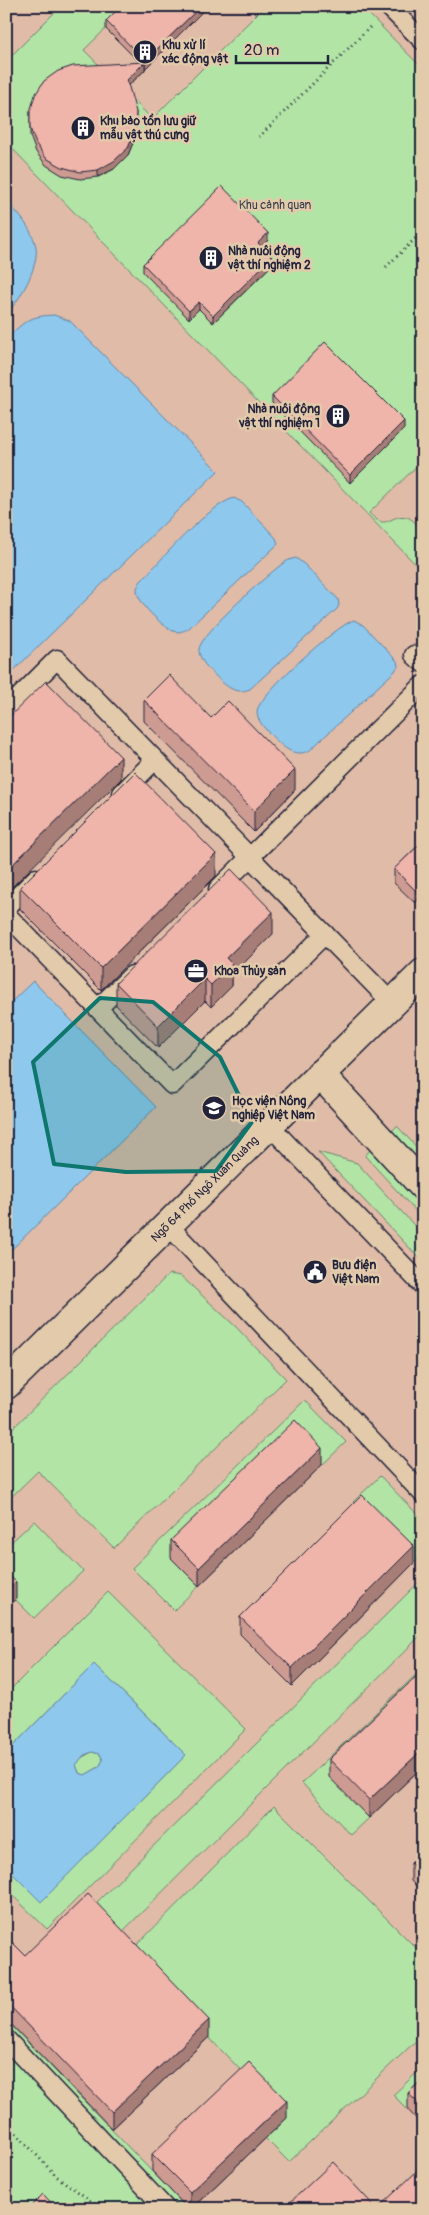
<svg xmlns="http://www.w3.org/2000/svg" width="429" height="2215" viewBox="0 0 429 2215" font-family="Pangolin,sans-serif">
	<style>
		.built { fill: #e0bba7 }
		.green { fill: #b2e4a5; stroke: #6a8370 }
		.water { fill: #8ec8ed; stroke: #6386a6; fill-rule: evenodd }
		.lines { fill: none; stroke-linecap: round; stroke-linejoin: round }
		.lane-casing { stroke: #22223b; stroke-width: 21 }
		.street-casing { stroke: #22223b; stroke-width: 31 }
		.path { stroke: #22223b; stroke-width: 3; stroke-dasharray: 1 4; stroke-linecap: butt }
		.lane { stroke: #e2caab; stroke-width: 18 }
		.street { stroke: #e2caab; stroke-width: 28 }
		.wall { fill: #ce9b92; stroke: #22223b }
		.shaded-wall { fill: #a77e77; stroke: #22223b }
		.building { fill: #efb4aa; stroke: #22223b }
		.marked { fill: #0f766e; fill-opacity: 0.2; stroke: #0f766e; stroke-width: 4; stroke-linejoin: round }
		.labels { text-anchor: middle; stroke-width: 5; stroke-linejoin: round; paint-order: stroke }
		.poi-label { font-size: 12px; font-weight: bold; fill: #22223b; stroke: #e2caab; text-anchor: start }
		.park-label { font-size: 12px; fill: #383f4b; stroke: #e2caab }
		.street-label { font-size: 12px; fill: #22223b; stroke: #e2caab }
	</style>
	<rect width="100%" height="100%" fill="#e5c6ab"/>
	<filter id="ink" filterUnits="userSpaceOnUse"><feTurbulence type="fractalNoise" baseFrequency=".02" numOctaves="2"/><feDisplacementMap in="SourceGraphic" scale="10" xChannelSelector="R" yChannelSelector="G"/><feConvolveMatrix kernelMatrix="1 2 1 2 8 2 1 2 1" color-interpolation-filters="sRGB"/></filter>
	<g filter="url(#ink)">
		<rect class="built" x="6" y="6" width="417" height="2203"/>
		<g class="green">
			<path d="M61,6H129L84,50L152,119L265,6H361L423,69V460L369,513C388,533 389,513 407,517C413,519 418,526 423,531V572L6,142V61Z"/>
			<polygon points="397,1126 423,1154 423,1164 392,1131"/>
			<polygon points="370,1150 423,1208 423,1219 365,1156"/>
			<polygon points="318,1152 357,1163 423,1235 423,1262"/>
			<polygon points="169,1274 181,1276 235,1326 286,1379 114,1548 38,1471 6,1502 6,1435"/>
			<polygon points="305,1400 346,1442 322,1465 295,1438 172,1558 199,1586 174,1610 132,1568"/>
			<polygon points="380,1476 423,1520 423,1554 414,1563 353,1502"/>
			<polygon points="34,1521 83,1571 34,1618 6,1590 6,1547"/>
			<polygon points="423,1578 423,1633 115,1939 88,1911"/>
			<polygon points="108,1592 246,1729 47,1929 6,1889 6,1867 41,1901 186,1755 94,1664 6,1753 6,1694"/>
			<polygon points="423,1668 423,1688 369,1818 351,1835 302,1783"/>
			<polygon points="92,1752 100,1754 103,1760 99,1767 85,1775 79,1773 76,1765 81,1758"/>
			<polygon points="274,1806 423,1955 423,2034 289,2162 265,2138 287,2118 128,1954"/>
			<polygon points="6,2020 188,2209 6,2209"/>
			<polygon points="423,2067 423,2097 408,2110 393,2095"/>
		</g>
		<g class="water">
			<path d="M6,201C19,214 32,228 36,247C39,266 20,301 6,314Z"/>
			<path d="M54,315L70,321L218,471L6,678V339C24,322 28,316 54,315Z"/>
			<path d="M234,498L242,502L276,538L278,544L188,629C183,631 179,633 173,631C162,626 136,602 137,589C137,588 139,583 140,582C161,560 207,506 234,498Z"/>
			<path d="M296,558L304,564L338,599L339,605L337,609L250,689C238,694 229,689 220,680C212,673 198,660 199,649C201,633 270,572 285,562C288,560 292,559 296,558Z"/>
			<path d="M354,620L363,625L397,661L398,666L395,671L309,751C296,756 288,751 278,742C271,735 256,722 257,711C259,694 337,625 354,620Z"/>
			<polygon points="33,981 156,1107 6,1255 6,1007"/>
			<path d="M94,1664L186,1755L41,1902L6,1867V1753ZM92,1752L100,1754L103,1760L99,1767L85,1775L79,1773L76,1765L84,1755Z"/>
		</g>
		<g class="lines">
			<defs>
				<g id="lane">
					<polyline points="388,6 423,41"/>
					<polyline points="414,655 423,663"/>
					<polyline points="6,710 57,659 392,1003"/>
					<polyline points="122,793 155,760"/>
					<polyline points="218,889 423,685"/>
					<polyline points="6,908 36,878"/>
					<polyline points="6,914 172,1085 325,934"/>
					<polyline points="98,1008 132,975"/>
					<polyline points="269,1125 423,1286"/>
					<polyline points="168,1225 423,1494"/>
					<polyline points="6,2039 166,2209"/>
				</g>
				<g id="street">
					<polyline points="320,1074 423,1186"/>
					<path id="s1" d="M6,1385L423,973"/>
				</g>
			</defs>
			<use href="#lane" class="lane-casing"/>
			<use href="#street" class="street-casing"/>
			<g class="path">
				<polyline points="259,137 372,25"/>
				<polyline points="386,267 423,231"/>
				<polyline points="6,2122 56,2176 102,2209"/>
				<polyline points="89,2209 90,2201"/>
			</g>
			<use href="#lane" class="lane"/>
			<use href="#street" class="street"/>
		</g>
		<g class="wall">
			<polygon points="208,6 145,69 145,68 145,70 128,86 136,120 135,138 128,155 114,169 98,177 80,179 62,175 46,165 36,152 30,136 30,112 139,62 106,29 106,21"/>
			<polygon points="268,240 262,247 272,265 213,323 199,309 189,319 143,272 143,264"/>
			<polygon points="272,396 404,429 350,483 272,403"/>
			<polygon points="423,695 423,717 419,713 419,699"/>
			<polygon points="144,700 211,718 295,790 254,832 144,721"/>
			<polygon points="423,841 415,903 394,883 394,869"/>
			<polygon points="216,876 101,990 20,909 20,887"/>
			<polygon points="273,934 232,975 232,986 211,1007 205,1001 158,1048 116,1005 116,983"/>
			<polygon points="322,1465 199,1586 171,1558 171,1540"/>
			<polygon points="414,1563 292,1686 240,1634 240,1617"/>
			<polygon points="423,1670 423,1766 369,1818 329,1777 329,1759"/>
			<polygon points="423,1852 423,1893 411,1881 411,1863"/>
			<polygon points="6,1936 25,1955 209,2037 112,2129 6,2019"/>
			<polygon points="423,2079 423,2126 408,2110 408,2093"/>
			<polygon points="287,2118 191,2209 188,2209 152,2171 152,2154"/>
		</g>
		<g class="shaded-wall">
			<polygon points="201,6 208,6 145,69 145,61"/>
			<polygon points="145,62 145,70 127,87 127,80"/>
			<polygon points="136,112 135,138 128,155 114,169 98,177 98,170"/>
			<polygon points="268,233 268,240 258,251 258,243"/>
			<polygon points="272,257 272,265 213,323 213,316"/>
			<polygon points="199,302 199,309 189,319 189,311"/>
			<polygon points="404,421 404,429 350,483 350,475"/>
			<polygon points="121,757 121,779 6,893 6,871"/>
			<polygon points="295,770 295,790 254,832 254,811"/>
			<polygon points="216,854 216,876 101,990 101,968"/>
			<polygon points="423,882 423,895 415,903 415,890"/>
			<polygon points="273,912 273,934 232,975 232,986 211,1007 211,985 226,958"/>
			<polygon points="205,979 205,1001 158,1048 158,1026"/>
			<polygon points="322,1448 322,1465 199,1586 199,1568"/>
			<polygon points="414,1546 414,1563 292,1686 292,1668"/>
			<polygon points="16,1582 16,1599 6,1608 6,1591"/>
			<polygon points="423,1749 423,1766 369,1818 369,1800"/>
			<polygon points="209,2020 209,2037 112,2129 112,2112"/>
			<polygon points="287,2101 287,2118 191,2209 190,2209 190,2192"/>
		</g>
		<g class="building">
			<polygon points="121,6 201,6 145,61 106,21"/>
			<polygon points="145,62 127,80 136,112 135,131 128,148 114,161 98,170 80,172 62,167 46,158 36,144 30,128 30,112 35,95 44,81 58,71 73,66"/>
			<polygon points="222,186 268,233 258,243 272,257 213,316 199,302 189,311 143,264"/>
			<polygon points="325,342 404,421 350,475 272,396"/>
			<polygon points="169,675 211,718 228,701 295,770 254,811 144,700"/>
			<polygon points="46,681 121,757 6,871 6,720"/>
			<polygon points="423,695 423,703 419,699"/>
			<polygon points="135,772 216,854 101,968 20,887"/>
			<polygon points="423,841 423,882 415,890 394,869"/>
			<polygon points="231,869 273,912 226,958 232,964 211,985 205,979 158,1026 116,983"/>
			<polygon points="295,1420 322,1448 199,1568 171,1540"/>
			<polygon points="362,1495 414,1546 292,1668 240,1617"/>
			<polygon points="6,1572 16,1582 6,1591"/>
			<polygon points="423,1670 423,1749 369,1800 329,1759"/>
			<polygon points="423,1852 423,1876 411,1863"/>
			<polygon points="88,1894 209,2020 112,2112 6,2002 6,1936 25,1955"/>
			<polygon points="249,2062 287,2101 190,2192 152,2154"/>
			<polygon points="423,2079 423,2108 408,2093"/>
			<polygon points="333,2162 377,2209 283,2209"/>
			<polygon points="416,2172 423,2179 423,2209 377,2209"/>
			<polygon points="43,2194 57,2209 28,2209"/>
		</g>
	</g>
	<path class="marked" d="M100,998L153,1002L220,1057L252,1122L216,1171L126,1172L54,1164L33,1062Z"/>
	<defs>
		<symbol id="building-disc" viewBox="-11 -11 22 22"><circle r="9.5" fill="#22223b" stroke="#e2caab"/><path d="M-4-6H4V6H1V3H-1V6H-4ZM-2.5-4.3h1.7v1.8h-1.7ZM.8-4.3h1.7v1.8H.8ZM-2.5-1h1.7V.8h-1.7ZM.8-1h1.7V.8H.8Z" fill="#fff"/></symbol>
		<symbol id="office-disc" viewBox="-11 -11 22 22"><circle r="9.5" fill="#22223b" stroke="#e2caab"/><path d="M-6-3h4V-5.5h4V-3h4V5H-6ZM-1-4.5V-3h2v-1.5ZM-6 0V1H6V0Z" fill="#fff"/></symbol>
		<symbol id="university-disc" viewBox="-11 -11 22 22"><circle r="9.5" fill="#22223b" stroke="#e2caab"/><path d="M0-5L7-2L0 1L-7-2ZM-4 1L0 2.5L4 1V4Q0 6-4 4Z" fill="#fff"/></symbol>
		<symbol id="civic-disc" viewBox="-11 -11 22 22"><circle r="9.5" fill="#22223b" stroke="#e2caab"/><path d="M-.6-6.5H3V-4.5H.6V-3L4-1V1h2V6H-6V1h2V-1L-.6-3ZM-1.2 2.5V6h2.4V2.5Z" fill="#fff"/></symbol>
	</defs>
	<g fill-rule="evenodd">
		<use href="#building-disc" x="131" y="38" width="28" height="28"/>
		<use href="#building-disc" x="69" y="114" width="28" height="28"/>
		<use href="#building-disc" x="197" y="244" width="28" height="28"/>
		<use href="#building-disc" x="324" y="402" width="28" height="28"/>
		<use href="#office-disc" x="182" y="957" width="28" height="28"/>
		<use href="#university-disc" x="200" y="1094" width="28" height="28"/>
		<use href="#civic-disc" x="301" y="1258" width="28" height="28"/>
	</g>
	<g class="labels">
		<g class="poi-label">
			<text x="162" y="49">Khu xử lí<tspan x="162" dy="14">xác động vật</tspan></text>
			<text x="100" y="125">Khu bảo tồn lưu giữ<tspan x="100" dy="14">mẫu vật thú cưng</tspan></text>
			<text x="228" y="255">Nhà nuôi động<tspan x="228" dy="14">vật thí nghiệm 2</tspan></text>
			<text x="320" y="413" text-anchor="end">Nhà nuôi động<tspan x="320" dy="14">vật thí nghiệm 1</tspan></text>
			<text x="214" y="975">Khoa Thủy sản</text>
			<text x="232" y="1105">Học viện Nông<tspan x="232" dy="14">nghiệp Việt Nam</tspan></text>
			<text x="332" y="1269">Bưu điện<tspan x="332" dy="14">Việt Nam</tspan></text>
		</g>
		<g class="park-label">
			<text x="275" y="209">Khu cảnh quan</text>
		</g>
		<g class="street-label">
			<text dy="4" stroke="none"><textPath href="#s1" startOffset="279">Ngõ 64 Phố Ngô Xuân Quảng</textPath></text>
		</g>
	</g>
	<rect width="429" height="2215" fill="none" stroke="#e2caab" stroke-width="25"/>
	<rect x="12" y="12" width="404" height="2190" fill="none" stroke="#22223b" stroke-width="2" filter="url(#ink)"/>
	<path d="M236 55v8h92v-8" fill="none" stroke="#22223b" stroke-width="2.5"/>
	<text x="244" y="55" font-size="15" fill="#22223b" stroke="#e2caab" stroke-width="4" paint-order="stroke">20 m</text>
</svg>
